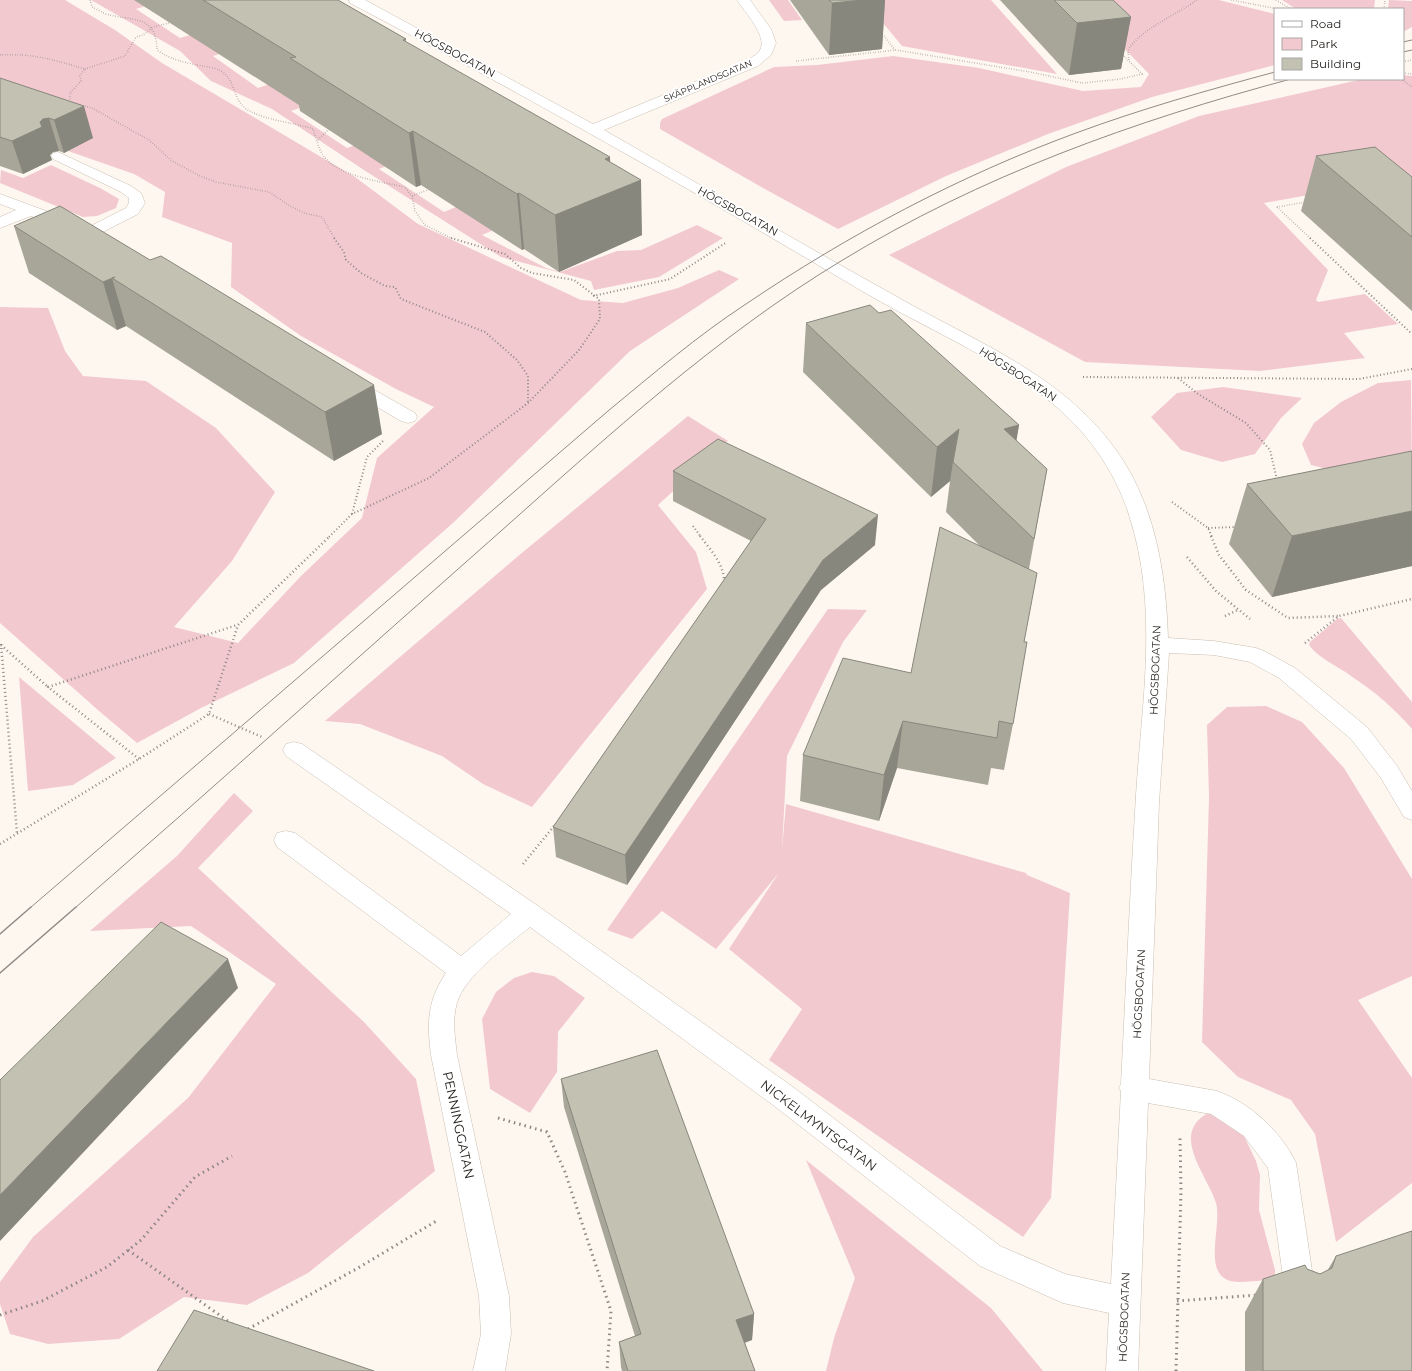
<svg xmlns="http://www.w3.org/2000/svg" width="1412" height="1371" viewBox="0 0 1412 1371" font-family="Montserrat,sans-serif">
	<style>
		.green { fill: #f3c9d0 }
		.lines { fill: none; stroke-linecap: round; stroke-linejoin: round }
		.minor-casing { stroke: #c9bfb3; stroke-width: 1 }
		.path-far3 { stroke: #8e8883; stroke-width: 1.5; stroke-dasharray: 0.5 2; stroke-linecap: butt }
		.path-far2 { stroke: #8e8883; stroke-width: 2; stroke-dasharray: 1 2.5; stroke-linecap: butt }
		.path-far1 { stroke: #8e8883; stroke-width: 2.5; stroke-dasharray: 1 3; stroke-linecap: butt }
		.path { stroke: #8e8883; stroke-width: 3; stroke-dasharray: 1.5 4; stroke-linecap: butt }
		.minor { fill: #fff; fill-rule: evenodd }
		.tram-far1 { stroke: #908b85; stroke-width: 1 }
		.tram { stroke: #908b85; stroke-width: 1.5 }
		.wall { fill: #a7a699 }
		.shaded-wall { fill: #88877d }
		.building { fill: #c2c1b2; stroke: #88877d }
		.labels { text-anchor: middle; stroke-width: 4; stroke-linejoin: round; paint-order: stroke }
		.far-street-label { font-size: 9px; fill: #282420; stroke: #fff }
		.street-label { font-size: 11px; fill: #282420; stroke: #fff }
		.near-street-label { font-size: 13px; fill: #282420; stroke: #fff }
	</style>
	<rect width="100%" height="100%" fill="#fef7f0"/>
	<g class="green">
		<polygon points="0,0 65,0 115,30 162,63 355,177 418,224 581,300 623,303 678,288 719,270 739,279 630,351 454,522 294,663 201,708 137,743 99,711 0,623 0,307 48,308 65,351 83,376 146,381 216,428 275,492 232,561 174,627 238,643 301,576 362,518 377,458 434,407 396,389 301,336 231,287 232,243 162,217 165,192 134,174 68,151 92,138 0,107"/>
		<polygon points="91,0 165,0 136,9 180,38 245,18 275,35 213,56 258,88 322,66 356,88 291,111 347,148 414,123 446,142 379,169 444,212 512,183 552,205 482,235 546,268 560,272 617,251 641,250 697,225 723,238 659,277 594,290 591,281 501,257 367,172 272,109 211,81 180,51"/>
		<polygon points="769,0 788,0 802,20 784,21"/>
		<polygon points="864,0 991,0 1057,74 902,46"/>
		<polygon points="1110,0 1219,0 1275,14 1275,65 1152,97 1048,134 946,176 838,229 763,188 660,129 660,123 662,119 774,67 817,65 893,56 979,68 1083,91 1141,87 1149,74 1086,9"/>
		<polygon points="1282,0 1375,0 1374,9 1296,9"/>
		<polygon points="1389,0 1412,1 1412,27 1403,32 1403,9 1388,9"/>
		<polygon points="1403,75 1412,76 1412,224 1358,186 1264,203 1328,270 1316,300 1318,302 1365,294 1398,324 1344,333 1365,358 1260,371 1085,362 889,255 1066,167 1199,116 1363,79 1403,79"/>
		<polygon points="51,165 100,188 119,199 116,208 97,216 83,217 0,183 1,170 23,178"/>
		<polygon points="1411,380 1412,490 1311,465 1302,444 1314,423 1341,402 1378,383"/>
		<polygon points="1223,387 1302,398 1281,418 1255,454 1222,462 1181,450 1151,417 1177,393"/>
		<polygon points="688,416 728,441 658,505 696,552 707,589 532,807 483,784 442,756 360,724 325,721 517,557"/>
		<polygon points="828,609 867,610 843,642 787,756 782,849 786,804 1026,873 1027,875 1070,893 1051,1198 1023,1237 769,1060 802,1009 729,949 778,874 716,949 662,911 632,939 607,930"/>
		<path d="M1341,618L1412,702V729C1394,708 1374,691 1351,676C1338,666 1319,659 1309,645L1310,642L1337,619Z"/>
		<polygon points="19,677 116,758 73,785 28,791"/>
		<polygon points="1266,706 1302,722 1344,768 1412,879 1412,976 1358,1000 1412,1078 1412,1183 1336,1242 1315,1134 1291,1100 1238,1077 1202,1042 1209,797 1207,725 1227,707"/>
		<polygon points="234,793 253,811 198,868 364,1022 416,1079 435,1171 308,1273 247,1305 184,1297 119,1339 48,1344 10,1334 0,1304 0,1282 33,1237 188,1098 276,984 191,926 90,931 177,856"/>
		<polygon points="532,972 554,976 585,998 558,1032 557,1072 530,1113 490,1089 482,1019 496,992 514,978"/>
		<path d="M1208,1113L1222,1116L1235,1126L1245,1138L1256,1161L1260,1175L1259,1210L1275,1270V1276C1264,1282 1254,1281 1242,1282C1197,1284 1223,1229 1216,1203C1208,1176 1169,1134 1208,1113Z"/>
		<polygon points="806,1160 991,1308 1043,1371 826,1371 834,1338 855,1278"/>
	</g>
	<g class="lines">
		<defs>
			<g id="minor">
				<path d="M349,0H365L593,124L748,60C752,57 758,54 760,50C768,36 744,11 737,0H750L771,29L776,43L771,55L758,66L604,130C702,186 800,243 899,298C976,342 1063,375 1116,450C1155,504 1166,573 1168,638L1214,641L1256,648L1264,651L1295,668L1367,727L1397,766L1412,791V820L1404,817L1381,778L1351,739L1279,678L1250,662L1214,655L1169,653L1159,803L1149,1079L1217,1091C1250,1103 1281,1131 1296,1163L1315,1291L1311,1301L1300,1306L1289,1301L1285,1291L1268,1168L1244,1136L1211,1114L1148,1103L1138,1371H1106L1109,1313L1063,1303L980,1266L773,1105L530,927C508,945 465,975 457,1003C452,1019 455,1038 457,1055L509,1296L511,1334L505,1371H473L481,1334L479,1296L431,1055C427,1023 427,1001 446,973L277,847L274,840L277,833L286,831L295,833L461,956L511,914L286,756L283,750L286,744L294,742L302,744L538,906L793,1087L1000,1246L1065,1274L1111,1284L1121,1091L1119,1088L1121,1084C1126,988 1130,891 1136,795C1142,701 1159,607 1129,515C1114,468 1085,429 1047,399C991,355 923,327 862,291C694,191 523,94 350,3Z"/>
				<polygon points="58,152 131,186 141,193 145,203 138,214 95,236 89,238 83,236 81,233 83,230 126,208 129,203 129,198 121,192 53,159 51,156 53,153"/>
				<polygon points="0,194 76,222 78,225 76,228 70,230 31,216 0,228 0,217 16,210 0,204"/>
				<polygon points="351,379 357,380 415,413 417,417 415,421 408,423 401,421 345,388 342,384 345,380"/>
			</g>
		</defs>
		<use href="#minor" class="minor-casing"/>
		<g class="path-far3">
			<path d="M90,0L92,7C97,9 101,12 106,14C132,22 156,13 157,50C171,60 186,63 203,66C208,67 216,68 221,71C236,81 232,95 243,106C257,120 294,122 313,129C316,137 318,148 323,155C336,176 382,182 405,187L412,196L415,211L425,225L453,239"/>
			<polyline points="1231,0 1278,9"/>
			<polyline points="1276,0 1291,9"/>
			<polyline points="1384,9 1385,0"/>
			<polyline points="881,32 895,50"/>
			<path d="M0,55C33,53 54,60 85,69L80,76L81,81L70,93V102"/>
			<path d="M1129,60L1128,51C1136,32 1179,13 1197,0"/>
			<polyline points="796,61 896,50 1030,72 1082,83 1121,79 1142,74 1122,54"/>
			<polyline points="1403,62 1412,60"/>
			<polyline points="85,69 125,56 136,37 143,35 153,27 173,22"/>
			<polyline points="1403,73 1412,74"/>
			<polyline points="1401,79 1412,87"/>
			<polyline points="80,105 92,108 149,140 172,161 200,176 216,182 269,192 290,206 304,213 322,217 335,239"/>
			<polyline points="318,140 330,128"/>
			<polyline points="412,196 430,189"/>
			<polyline points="1277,207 1311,239"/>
			<polyline points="1277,207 1306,202"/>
		</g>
		<g class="path-far2">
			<polyline points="334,238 344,252 346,260 361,273 385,286 395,287 401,299 485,332 517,360 528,376 528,403"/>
			<polyline points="1310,238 1412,334"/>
			<polyline points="593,296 670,279 727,242"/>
			<polyline points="1083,377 1359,379 1412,369"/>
			<polyline points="1178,378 1198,394 1246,423 1270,450 1277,480"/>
			<polyline points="1172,502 1208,528 1212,537"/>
			<polyline points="352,514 367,457 383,441"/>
			<polyline points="693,526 701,537"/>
			<polyline points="1208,528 1236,527"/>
			<polyline points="329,537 352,514 429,478 528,403 579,350 600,319 599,299 574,280 532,273 521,268 505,254 451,238"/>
		</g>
		<g class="path-far1">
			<path d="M700,536C710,549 724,564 724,581"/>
			<polyline points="1211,536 1219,555 1246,590 1288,618 1339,616"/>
			<polyline points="1187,557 1216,591 1250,619"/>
			<polyline points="1225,616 1238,610"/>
			<polyline points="1305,643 1339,616 1412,599"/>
			<polyline points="1,644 17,833"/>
			<polyline points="1,645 48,687"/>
			<polyline points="209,714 262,737"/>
			<polyline points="139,759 48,687 237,625"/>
			<polyline points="0,844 139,759 209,714 238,625 330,536"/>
			<polyline points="523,864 554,826"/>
		</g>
		<g class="path">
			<polyline points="498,1118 547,1132 565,1172 611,1311 607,1371"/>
			<polyline points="128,1250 232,1324"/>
			<polyline points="1177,1301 1257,1295"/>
			<polyline points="0,1315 42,1301 107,1267 141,1240 195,1177 232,1156"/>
			<polyline points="248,1329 358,1268 438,1220"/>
			<polyline points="1176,1371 1181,1191 1180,1136"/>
		</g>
		<use href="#minor" class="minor"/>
		<g class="tram-far1">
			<polyline points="1403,42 1412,40"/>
			<polyline points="1403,52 1412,50"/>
			<path d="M30,908L608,411C653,374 697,336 746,304C848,235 959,176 1076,133C1141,109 1208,90 1275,72"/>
			<path d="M75,908C218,784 359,656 501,531C609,435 717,336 841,261C980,176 1134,121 1291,79"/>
		</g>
		<g class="tram">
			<polyline points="0,934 31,907"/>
			<polyline points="0,973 76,907"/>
		</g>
	</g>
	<g class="wall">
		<polygon points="134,0 338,0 406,39 406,42 610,162 642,235 559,272 524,249 522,250 421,185 416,187 300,111 299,105"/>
		<polygon points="790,0 885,0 882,49 829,55"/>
		<polygon points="1000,0 1113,0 1131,17 1121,69 1069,75"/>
		<polygon points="0,78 93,138 64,153 59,151 53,152 50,155 52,160 23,174 0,166"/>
		<polygon points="1316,156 1412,177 1412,311 1301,211"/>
		<polygon points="60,206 382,434 334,461 126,326 117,330 29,273 14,226"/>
		<polygon points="806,323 1019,425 1016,440 1047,469 1029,569 1024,642 1013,724 1004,770 991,768 988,785 897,768 879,821 800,801 803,755 911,673 980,546 946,512 950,481 931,497 803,372"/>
		<polygon points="1412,451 1412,566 1272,597 1229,544 1247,484"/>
		<polygon points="673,471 875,545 821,590 627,885 556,857 553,827 751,541 673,501"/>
		<polygon points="561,1079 754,1314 752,1340 745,1343 755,1371 622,1371 621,1367 619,1342 635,1336 564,1107"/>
		<polygon points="1336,1256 1412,1371 1245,1371 1245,1312 1263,1279 1307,1269 1320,1274 1327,1271"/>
	</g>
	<g class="shaded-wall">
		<polygon points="864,0 885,0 882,49 829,55 832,3"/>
		<polygon points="1131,17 1121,69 1069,75 1077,23"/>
		<polygon points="84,106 93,138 64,153 54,120"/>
		<polygon points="49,118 59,151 53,152 50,155 52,160 23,174 12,141 40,122 43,119"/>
		<polygon points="413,131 421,185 416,187 409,133"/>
		<polygon points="610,157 611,192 641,180 642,235 559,272 555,215 605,159"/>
		<polygon points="519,193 524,249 522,250 517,194"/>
		<polygon points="115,277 112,278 126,326 117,330 103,282"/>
		<polygon points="374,385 382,434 334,461 325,412"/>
		<polygon points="1019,425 1011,474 1004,429"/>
		<polygon points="959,429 953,462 950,481 931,497 937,447"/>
		<polygon points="1412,511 1412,566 1272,597 1292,536"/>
		<polygon points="878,515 875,545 821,590 627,885 625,855 823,560"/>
		<polygon points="903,721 897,768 879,821 884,775"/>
		<polygon points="228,959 238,988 0,1241 0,1195"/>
		<polygon points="754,1314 752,1340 736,1345 736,1320"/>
	</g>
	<g class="building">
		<polygon points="203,0 338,0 406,39 403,40 610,157 605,159 641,180 555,215 519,193 517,194 413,131 409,133 290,58 296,57"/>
		<polygon points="829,0 864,0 832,3"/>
		<polygon points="1054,0 1113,0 1131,17 1077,23"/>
		<polygon points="0,78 84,106 54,120 49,118 43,119 40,122 42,127 12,141 0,137"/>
		<polygon points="1375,147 1412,177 1412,237 1316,156"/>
		<polygon points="60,206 150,260 161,256 374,385 325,412 112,278 115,277 103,282 14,226"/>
		<polygon points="870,305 879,313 891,310 1019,425 1004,429 1047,469 1034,539 953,462 959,429 937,447 806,323"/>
		<polygon points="718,439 878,515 823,560 625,855 553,827 766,519 673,471"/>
		<polygon points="1412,451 1412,511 1292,536 1247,484"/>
		<polygon points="940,527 1037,573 1024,642 1027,642 1013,724 999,721 997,738 903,721 884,775 803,755 843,658 911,673"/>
		<polygon points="161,922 228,959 0,1195 0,1080"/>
		<polygon points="657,1050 754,1314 736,1320 755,1371 628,1371 619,1342 641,1334 561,1079"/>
		<polygon points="1412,1231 1412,1371 1263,1371 1263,1279 1305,1265 1307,1269 1320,1274 1332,1268 1336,1256"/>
		<polygon points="194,1310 374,1371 157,1371"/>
	</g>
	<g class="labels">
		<g class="far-street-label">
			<text transform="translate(708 81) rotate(-23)" y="3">SKÄPPLANDSGATAN</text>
		</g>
		<g class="street-label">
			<text transform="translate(455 53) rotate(28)" y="4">HÖGSBOGATAN</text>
			<text transform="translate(738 211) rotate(29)" y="4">HÖGSBOGATAN</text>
			<text transform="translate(1018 374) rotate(33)" y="4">HÖGSBOGATAN</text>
			<text transform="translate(1155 670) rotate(-88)" y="4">HÖGSBOGATAN</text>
			<text transform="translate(1139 994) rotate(-87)" y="4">HÖGSBOGATAN</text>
			<text transform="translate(1124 1317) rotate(-88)" y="4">HÖGSBOGATAN</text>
		</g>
		<g class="near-street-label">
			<text transform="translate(459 1125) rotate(78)" y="5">PENNINGGATAN</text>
			<text transform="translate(819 1125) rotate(37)" y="5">NICKELMYNTSGATAN</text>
		</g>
	</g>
	<rect x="1274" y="8" width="130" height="72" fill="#ffffff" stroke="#a9a7a6"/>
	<rect x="1282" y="21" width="20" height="6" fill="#ffffff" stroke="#a9a7a6"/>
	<text x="1310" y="28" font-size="12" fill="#282420">Road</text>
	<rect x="1282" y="38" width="20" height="12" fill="#f3c9d0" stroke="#a9a7a6"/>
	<text x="1310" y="48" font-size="12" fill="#282420">Park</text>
	<rect x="1282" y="58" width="20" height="12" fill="#c2c1b2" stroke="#a9a7a6"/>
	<text x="1310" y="68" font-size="12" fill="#282420">Building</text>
</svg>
